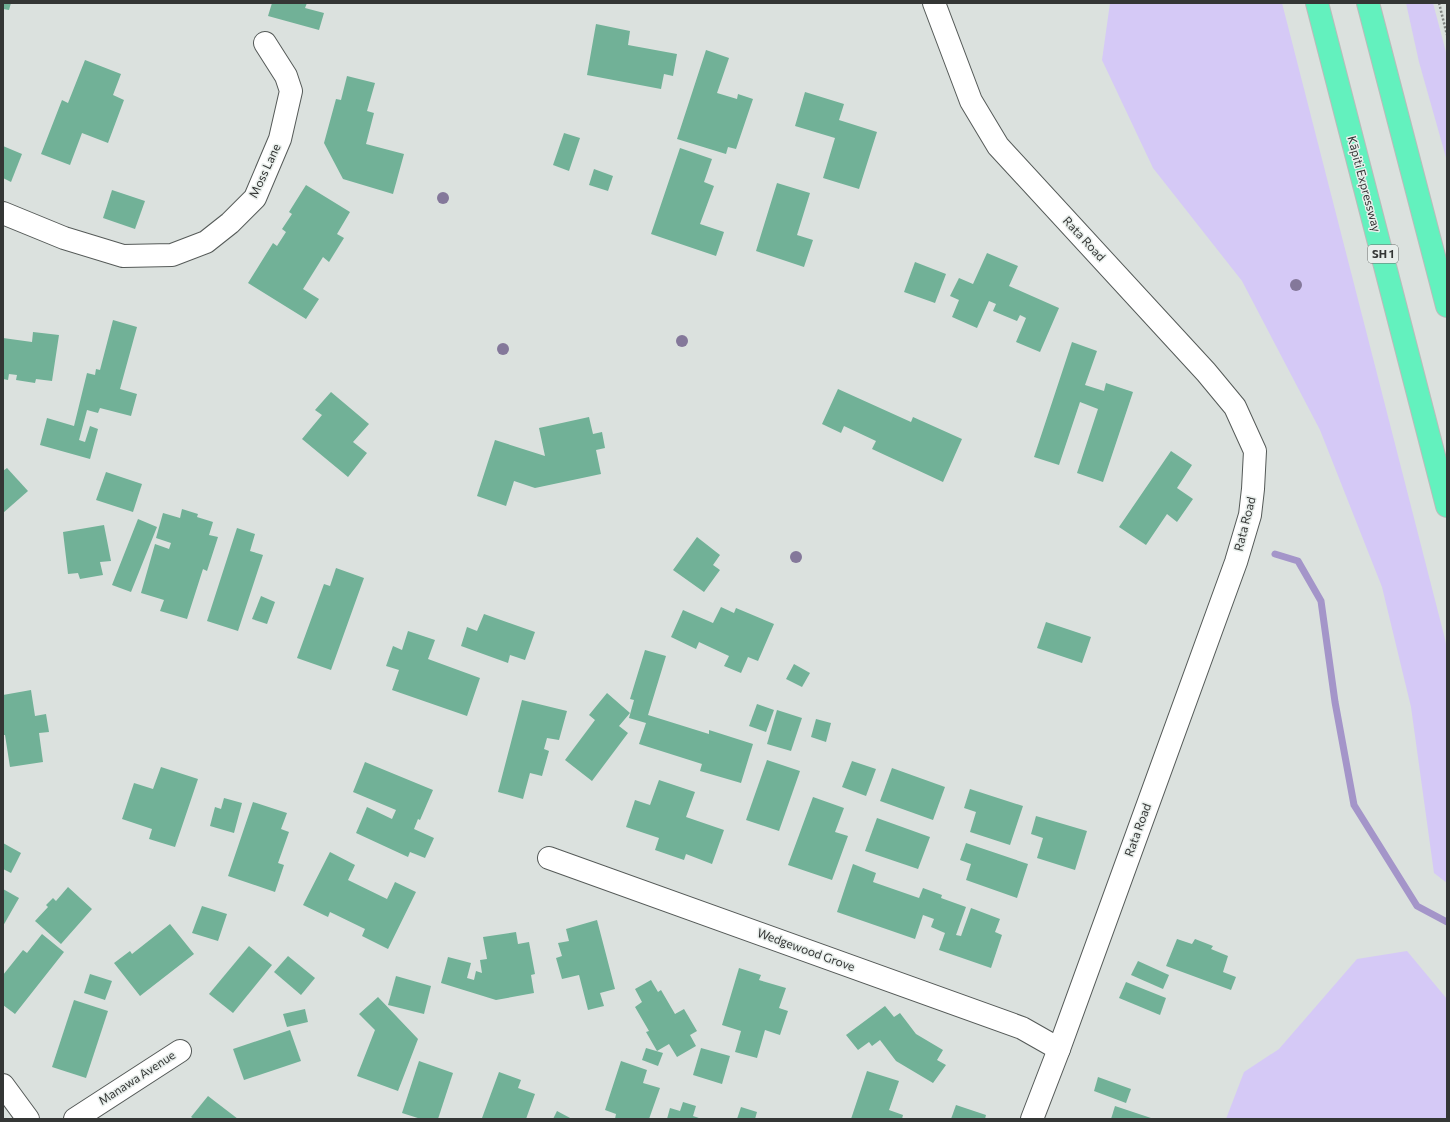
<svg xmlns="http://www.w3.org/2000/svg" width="1450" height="1122" viewBox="0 0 1450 1122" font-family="Commissioner,sans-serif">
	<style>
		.green { fill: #d5c9f6 }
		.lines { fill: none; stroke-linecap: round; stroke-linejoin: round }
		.stream { stroke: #a495c9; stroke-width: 7 }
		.building { fill: #71b197 }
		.minor-casing { stroke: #555a58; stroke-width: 24 }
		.motorway-casing { stroke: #babbba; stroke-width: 24 }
		.path { stroke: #818583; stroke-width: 2.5; stroke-dasharray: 2 2; stroke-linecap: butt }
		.minor { stroke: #fff; stroke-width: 22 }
		.motorway { stroke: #63f1be; stroke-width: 22 }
		.tree { fill: #84789a }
		.labels { text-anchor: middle; stroke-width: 3; stroke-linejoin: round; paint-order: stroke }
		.shield { fill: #e8eeeb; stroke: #6a6d6c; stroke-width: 1 }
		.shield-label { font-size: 11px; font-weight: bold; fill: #343635 }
		.street-label { font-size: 12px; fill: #343635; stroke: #e8eeeb }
	</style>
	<rect width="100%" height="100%" fill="#dbe1de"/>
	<g class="green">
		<polygon points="1110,3 1282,3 1445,639 1447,650 1447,883 1434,873 1411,707 1382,587 1320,430 1242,281 1153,168 1102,60"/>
		<polygon points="1406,3 1433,3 1447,56 1447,161 1419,62"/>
		<polygon points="1407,951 1447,999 1447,1119 1226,1119 1244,1072 1279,1049 1357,959"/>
	</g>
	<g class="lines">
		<polyline class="stream" points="1275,554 1298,561 1321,601 1335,702 1354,805 1417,906 1447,922"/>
	</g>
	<g class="building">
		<polygon points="3,3 11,3 9,10 3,9"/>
		<polygon points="272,3 307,3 305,8 324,13 319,30 268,16"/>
		<polygon points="596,24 630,31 628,45 677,54 673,76 664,74 661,89 587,75"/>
		<polygon points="706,50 729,58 717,93 737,99 738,94 753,99 736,149 728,147 726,154 677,139"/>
		<polygon points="85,60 121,74 113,95 124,100 108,143 82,133 70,165 41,154 62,100 68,103"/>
		<polygon points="347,76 375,83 367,111 374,113 366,144 404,154 393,194 343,179 324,143 336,99 341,100"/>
		<polygon points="805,92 844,104 839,120 877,132 859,189 823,178 835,138 795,126"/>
		<polygon points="564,133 580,138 569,171 553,165"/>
		<polygon points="3,146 22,154 11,182 3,178"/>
		<polygon points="680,148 712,159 704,182 714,186 700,224 724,232 716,256 651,234"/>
		<polygon points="594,169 613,176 608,191 589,185"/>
		<polygon points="777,183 810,193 797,235 813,240 804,267 756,251"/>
		<polygon points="306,185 350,212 337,234 344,238 329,262 323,257 303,289 319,299 306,319 248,283 273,243 277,246 286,232 282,229 292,214 289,212"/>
		<polygon points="112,190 145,201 135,229 103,218"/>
		<polygon points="987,253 1018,266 1009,286 1059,308 1040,352 1016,342 1026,318 1020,315 1017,321 993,311 996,304 989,301 977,328 952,317 959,300 950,296 959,278 973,284"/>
		<polygon points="915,262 946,274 935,303 904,292"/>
		<polygon points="113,320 137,327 120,389 137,394 131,416 100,408 98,413 87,410 79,440 85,442 90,426 98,429 90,459 40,445 47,418 74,426 87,373 95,375 96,369 100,370"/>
		<polygon points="33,332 59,335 52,381 36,379 35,383 16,380 17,375 9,374 8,380 3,379 3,338 32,342"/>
		<polygon points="1072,342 1097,351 1085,385 1104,391 1106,383 1133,392 1103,482 1077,473 1098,409 1080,402 1059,465 1034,457"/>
		<polygon points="838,389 911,422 913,417 962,439 943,482 872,449 876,441 844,426 841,433 822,424"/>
		<polygon points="331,392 369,424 353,442 367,453 348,477 302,439 322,415 315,410"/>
		<polygon points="589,417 593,434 602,432 605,448 596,450 601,474 535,488 514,481 506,506 477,496 495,440 545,456 539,428"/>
		<polygon points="1171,451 1192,465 1177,488 1193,499 1177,522 1167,514 1146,545 1119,527"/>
		<polygon points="7,468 28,491 3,513 3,471"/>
		<polygon points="106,472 142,484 133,512 96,500"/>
		<polygon points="182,509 198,514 197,517 213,522 209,535 218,537 207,571 203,569 187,619 160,611 164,600 141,593 155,544 169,549 171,543 156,538 163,513 180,518"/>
		<polygon points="138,519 157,527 131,592 112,585"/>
		<polygon points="104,525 111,561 100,562 103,575 80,579 78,573 68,574 63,532"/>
		<polygon points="237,528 255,534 250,551 263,555 238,631 207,621"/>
		<polygon points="697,537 720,555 713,565 720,570 704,592 673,570"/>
		<polygon points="336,568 364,578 331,670 297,658 324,584 330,586"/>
		<polygon points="261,596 275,602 267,624 252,619"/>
		<polygon points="721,607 734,613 736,608 774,624 758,661 748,657 741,673 724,666 729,656 699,642 696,649 671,637 683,610 713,623"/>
		<polygon points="484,614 535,632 525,660 510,655 508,663 461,646 467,627 477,631"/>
		<polygon points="1046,622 1091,637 1082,663 1037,648"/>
		<polygon points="408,631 435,640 428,659 480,678 467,716 392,690 399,670 386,666 393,646 402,650"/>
		<polygon points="645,650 666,656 648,715 709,734 709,730 753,744 741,783 700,771 702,764 639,744 646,723 629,718 634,700 630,699"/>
		<polygon points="794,664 810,673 802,687 786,679"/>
		<polygon points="31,690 35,716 46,714 49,732 39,733 43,762 10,767 5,735 3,735 3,695"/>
		<polygon points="607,693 630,713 619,726 628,733 592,781 565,760 595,720 589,715"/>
		<polygon points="522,700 567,711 559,740 547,738 544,749 549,751 542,776 530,773 523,799 498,792"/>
		<polygon points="757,704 774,710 766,732 749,726"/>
		<polygon points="777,710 802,718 791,751 767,744"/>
		<polygon points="816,719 831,723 826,742 811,737"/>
		<polygon points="767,760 800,771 779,831 746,820"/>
		<polygon points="852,761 876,769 866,796 842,787"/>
		<polygon points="365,762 433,790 420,820 418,819 414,829 434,838 425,858 410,852 408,857 356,833 367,807 392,819 396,810 353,792"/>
		<polygon points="161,767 198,779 175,847 149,839 152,829 122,819 134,783 153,789"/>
		<polygon points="892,768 945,787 933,820 880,801"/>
		<polygon points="659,780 695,792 686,817 724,830 712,864 686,854 684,860 655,850 659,838 626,827 635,800 650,805"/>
		<polygon points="970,789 1023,806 1010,845 970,832 976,812 964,808"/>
		<polygon points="813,797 844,808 835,832 848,836 832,880 788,865"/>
		<polygon points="224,798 242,803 234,833 210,826 215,807 221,809"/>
		<polygon points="253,802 287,813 281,829 289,832 278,863 284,865 275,892 228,876"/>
		<polygon points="1036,816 1087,831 1075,870 1037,858 1043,838 1031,834"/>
		<polygon points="877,818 930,837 918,869 865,851"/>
		<polygon points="3,843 21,853 11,873 3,869"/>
		<polygon points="966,843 1028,864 1017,898 966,880 971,864 960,860"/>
		<polygon points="330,852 355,865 348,880 387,899 395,882 416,892 388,949 362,936 365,929 330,912 328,917 303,905"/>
		<polygon points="853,864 876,873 873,882 919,898 923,888 942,895 941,898 966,907 956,935 961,936 971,908 1000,919 995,932 1002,935 991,968 939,950 945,933 931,927 934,919 923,915 915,939 837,912"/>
		<polygon points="68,887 92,909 61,944 35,921 48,907 46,905 53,898 56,901"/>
		<polygon points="3,889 19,898 3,926"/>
		<polygon points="202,906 227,914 218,941 192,933"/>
		<polygon points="597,920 615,989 600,993 604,1006 588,1010 579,975 562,979 556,958 562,956 558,943 569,941 566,929"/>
		<polygon points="170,924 194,954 140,996 114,963 130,951 132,954"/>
		<polygon points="516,932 518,944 529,942 535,974 531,975 534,993 496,1000 441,983 448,957 471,963 467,978 474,980 476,971 482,973 480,960 487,959 483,937"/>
		<polygon points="42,934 64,952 15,1014 3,1005 3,975 23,950 27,953"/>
		<polygon points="1177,939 1192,944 1195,939 1213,946 1211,949 1228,956 1223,972 1236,977 1231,990 1166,966"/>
		<polygon points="249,946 272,965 233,1013 209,994"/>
		<polygon points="288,956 315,978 301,995 274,972"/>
		<polygon points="1138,961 1169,975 1163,989 1131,975"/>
		<polygon points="739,968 761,975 759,980 786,988 779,1008 788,1011 780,1035 765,1030 757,1058 735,1052 741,1031 722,1025"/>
		<polygon points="90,974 112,981 105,1000 84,993"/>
		<polygon points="396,976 431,986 424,1014 388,1005"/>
		<polygon points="651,980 658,992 661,990 675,1014 684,1009 697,1031 690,1035 696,1046 677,1057 669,1044 657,1051 646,1032 649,1031 635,1007 642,1002 635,989"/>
		<polygon points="1126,982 1166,998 1160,1015 1119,998"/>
		<polygon points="378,997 418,1039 398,1091 357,1076 375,1030 359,1014"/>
		<polygon points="74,1000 108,1011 86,1078 52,1067"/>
		<polygon points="885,1006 894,1017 900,1013 916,1034 943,1050 937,1060 946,1065 933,1083 896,1061 880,1040 872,1046 869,1042 858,1050 846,1035"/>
		<polygon points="305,1009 308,1022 287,1027 283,1014"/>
		<polygon points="290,1030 301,1061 244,1080 233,1049"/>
		<polygon points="646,1048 663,1053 658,1066 642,1060"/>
		<polygon points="701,1048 730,1056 722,1084 693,1075"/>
		<polygon points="419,1061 453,1073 438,1119 421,1119 402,1113"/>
		<polygon points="621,1061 647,1070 643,1083 660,1088 649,1119 615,1119 616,1114 605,1110"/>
		<polygon points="867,1071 899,1081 889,1110 903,1115 902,1119 851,1119"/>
		<polygon points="499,1072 521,1080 518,1088 535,1094 526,1119 482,1118"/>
		<polygon points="1098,1077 1131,1089 1126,1103 1094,1091"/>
		<polygon points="208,1096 238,1119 194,1119 191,1117"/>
		<polygon points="683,1102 696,1106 693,1116 702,1119 667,1119 670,1108 680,1111"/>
		<polygon points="956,1105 986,1115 985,1119 951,1119"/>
		<polygon points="1115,1106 1154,1119 1111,1119"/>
		<polygon points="741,1107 757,1112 755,1119 737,1119"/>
		<polygon points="557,1111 572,1119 553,1119"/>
	</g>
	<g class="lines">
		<defs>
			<g id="minor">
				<polyline points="934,3 971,101 998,146 1206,372 1235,407 1255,451 1253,489 1250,515 1236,562 1059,1049 1032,1119"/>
				<polyline points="3,213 64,238 123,256 172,255 206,242 230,223 255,198 280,139 291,91 286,76 265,43"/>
				<polyline points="549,858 1022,1028 1059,1049"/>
				<polyline points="3,1085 28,1119"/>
				<polyline points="75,1119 180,1051"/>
			</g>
			<g id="motorway">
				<polyline points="1317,3 1447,506"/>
				<polyline points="1368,3 1447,306"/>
			</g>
		</defs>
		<use href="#minor" class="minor-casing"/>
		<use href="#motorway" class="motorway-casing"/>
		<polyline class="path" points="1439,3 1447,35"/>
		<use href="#minor" class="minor"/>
		<use href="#motorway" class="motorway"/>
	</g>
	<g class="tree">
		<circle cx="443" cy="198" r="6"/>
		<circle cx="1296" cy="285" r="6"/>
		<circle cx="682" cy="341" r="6"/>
		<circle cx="503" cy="349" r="6"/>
		<circle cx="796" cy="557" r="6"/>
	</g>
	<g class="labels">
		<rect class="shield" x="1368" y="245" width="30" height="18" rx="3"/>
		<g class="shield-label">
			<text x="1383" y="258">SH 1</text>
		</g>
		<g class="street-label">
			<text transform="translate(265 171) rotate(-65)" y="4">Moss Lane</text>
			<text transform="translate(1364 184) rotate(75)" y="4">Kāpiti Expressway</text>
			<text transform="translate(1084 239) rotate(47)" y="4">Rata Road</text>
			<text transform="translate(1245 524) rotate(-76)" y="4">Rata Road</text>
			<text transform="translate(1138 830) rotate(-70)" y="4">Rata Road</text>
			<text transform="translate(806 950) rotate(20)" y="4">Wedgewood Grove</text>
			<text transform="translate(137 1078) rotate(-33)" y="4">Manawa Avenue</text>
		</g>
	</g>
	<rect width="1450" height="1122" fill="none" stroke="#343635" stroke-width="8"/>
</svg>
